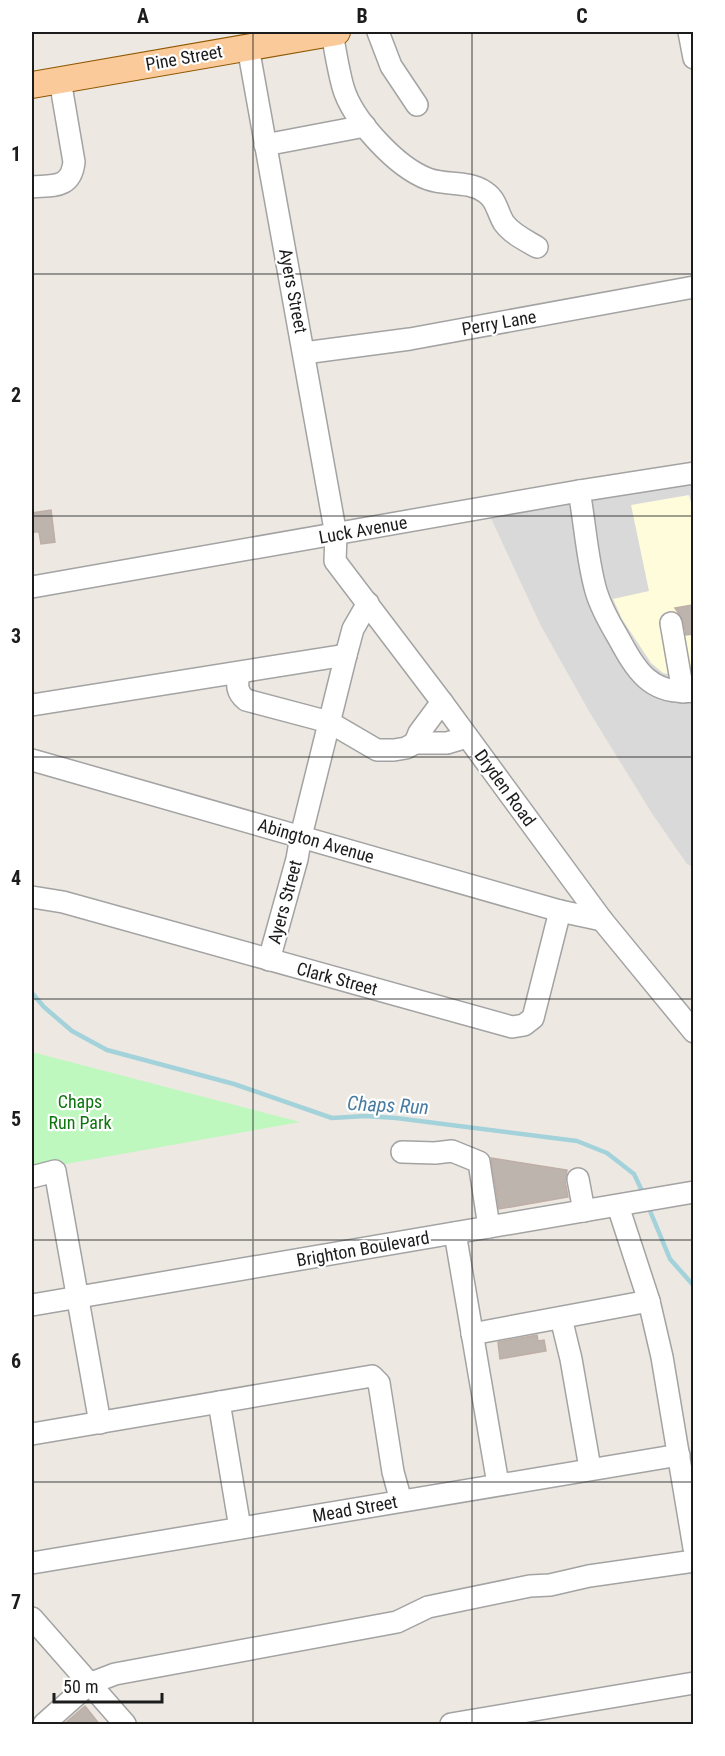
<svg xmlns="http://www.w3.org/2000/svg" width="725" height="1756" viewBox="0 0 725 1756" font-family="'Roboto Condensed',sans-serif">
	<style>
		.residential { fill: #dad9d9 }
		.education { fill: #fefcda }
		.park { fill: #bef8bf }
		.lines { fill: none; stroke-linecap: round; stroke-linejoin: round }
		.stream { stroke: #a3d2db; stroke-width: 4.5 }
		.building { fill: #beb4ae; stroke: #bfaea5; stroke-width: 1.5 }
		.minor-casing { stroke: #a3a3a3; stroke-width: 24 }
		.major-casing { stroke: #915803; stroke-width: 28 }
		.minor { stroke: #fff; stroke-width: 21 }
		.major { stroke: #faca9a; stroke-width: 26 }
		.grid { fill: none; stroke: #1c1c1c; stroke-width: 1.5; stroke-opacity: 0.55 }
		.labels { text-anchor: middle; stroke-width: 4.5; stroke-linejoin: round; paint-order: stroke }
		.street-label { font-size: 18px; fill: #1c1c1c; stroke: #fff }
		.park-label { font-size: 18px; fill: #0d770e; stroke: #fff }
		.water-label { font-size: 20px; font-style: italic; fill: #487ba1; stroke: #fff }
		.neatline { fill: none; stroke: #1c1c1c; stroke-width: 2 }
		.grid-label { font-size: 20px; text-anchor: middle; font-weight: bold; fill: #1c1c1c }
	</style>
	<rect width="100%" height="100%" fill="#ede9e2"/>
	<polygon class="residential" points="693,480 693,867 687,864 653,815 590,713 541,626 489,514"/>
	<polygon class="education" points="689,495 694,513 693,677 689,678 663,673 651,663 622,619 613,599 649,591 631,505"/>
	<polygon class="park" points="32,1052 300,1122 32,1170"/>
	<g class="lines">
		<g class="stream">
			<polyline points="32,993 44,1007 72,1031 107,1050 234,1084 332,1118 365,1116 396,1118 577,1141 607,1153 634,1174 644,1195"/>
			<polyline points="648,1206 670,1259 694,1286"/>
		</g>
	</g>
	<g class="building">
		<polygon points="51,510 55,542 41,544 39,532 34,532 33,528 32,528 32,513"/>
		<polygon points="693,605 693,634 686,635 683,620 675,608"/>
		<polygon points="491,1158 567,1170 565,1181 568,1197 499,1209"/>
		<polygon points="537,1335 538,1341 544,1340 546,1351 500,1359 498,1342"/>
		<polygon points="85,1706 100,1725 63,1725"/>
	</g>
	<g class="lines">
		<defs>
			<g id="minor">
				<path d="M332,32C335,50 338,69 343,87C352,119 396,167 428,179C447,186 467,180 485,192C497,200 497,212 504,223C512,234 525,240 537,247"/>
				<polyline points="378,32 391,66 417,105"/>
				<polyline points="689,32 694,58"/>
				<polyline points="248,47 336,535 335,561 442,702 602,920 694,1032"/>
				<polyline points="265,145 365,126"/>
				<path d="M32,187C53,185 71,189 74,162L60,80"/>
				<polyline points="304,353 410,339 694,287"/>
				<path d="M579,491C585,523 587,560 596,591C601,608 609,622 618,637C636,670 650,696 694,691"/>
				<polyline points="32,587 579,491 694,473"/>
				<polyline points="671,623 683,692"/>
				<path d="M239,673C237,685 236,692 246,700L329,722L377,750H394L406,748L415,743H447L467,737"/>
				<polyline points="32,705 346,655"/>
				<polyline points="415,743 419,733 442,702"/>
				<polyline points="32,760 560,911 602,920"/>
				<polyline points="32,897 63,902 512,1027 524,1025 533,1018 560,911"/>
				<polyline points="269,960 297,859 301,836 346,655 353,629 368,603"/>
				<polyline points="402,1152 435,1153 452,1151 479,1162 489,1227"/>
				<polyline points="32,1177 55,1171 100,1423"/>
				<polyline points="578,1179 584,1211"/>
				<polyline points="618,1206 649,1301 662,1357 694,1548"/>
				<polyline points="455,1233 498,1484"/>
				<polyline points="32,1305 694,1192"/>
				<polyline points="561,1318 571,1359 590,1468"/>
				<polyline points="472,1334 649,1301"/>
				<polyline points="219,1402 240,1528"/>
				<polyline points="32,1434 372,1376 379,1383 393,1472 401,1501"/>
				<polyline points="32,1563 679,1455"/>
				<polyline points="32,1618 125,1724"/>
				<polyline points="44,1724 89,1684 115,1674 397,1622 428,1607 530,1586 550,1585 589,1576 694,1561"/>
				<polyline points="451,1724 694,1683"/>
			</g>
			<polyline id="major" points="32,85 337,32"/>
		</defs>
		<use href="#minor" class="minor-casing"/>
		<use href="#major" class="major-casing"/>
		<use href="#minor" class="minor"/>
		<use href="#major" class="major"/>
	</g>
	<path class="grid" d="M253,32V1724M472,32V1724M32,274H694M32,516H694M32,757H694M32,999H694M32,1240H694M32,1482H694"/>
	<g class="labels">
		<g class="street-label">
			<text transform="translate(184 58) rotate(-10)" y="6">Pine Street</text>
			<text transform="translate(293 291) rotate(79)" y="6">Ayers Street</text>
			<text transform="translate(499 323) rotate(-10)" y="6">Perry Lane</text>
			<text transform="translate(363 530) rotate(-10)" y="6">Luck Avenue</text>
			<text transform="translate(505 788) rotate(54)" y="6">Dryden Road</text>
			<text transform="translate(316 841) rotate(16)" y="6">Abington Avenue</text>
			<text transform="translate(285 902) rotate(-75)" y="6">Ayers Street</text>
			<text transform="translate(337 979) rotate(15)" y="6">Clark Street</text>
			<text transform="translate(363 1249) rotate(-10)" y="6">Brighton Boulevard</text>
			<text transform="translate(355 1509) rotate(-10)" y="6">Mead Street</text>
		</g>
		<g class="park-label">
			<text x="80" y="1108">Chaps<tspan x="80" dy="21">Run Park</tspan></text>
		</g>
		<g class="water-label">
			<text transform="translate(388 1105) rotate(3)" y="7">Chaps Run</text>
		</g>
	</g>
	<rect width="725" height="1756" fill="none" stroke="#ffffff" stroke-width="66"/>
	<path d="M54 1693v9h108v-9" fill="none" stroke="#1c1c1c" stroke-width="3"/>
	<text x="63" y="1693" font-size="18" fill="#1c1c1c" stroke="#ffffff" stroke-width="4.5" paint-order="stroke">50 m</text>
	<rect x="33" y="33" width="659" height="1690" class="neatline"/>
	<g class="grid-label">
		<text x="143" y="23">A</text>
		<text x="362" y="23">B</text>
		<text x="582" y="23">C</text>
		<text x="16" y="161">1</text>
		<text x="16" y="402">2</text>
		<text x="16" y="643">3</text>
		<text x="16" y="885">4</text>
		<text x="16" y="1126">5</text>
		<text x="16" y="1368">6</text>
		<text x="16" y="1609">7</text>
	</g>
</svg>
